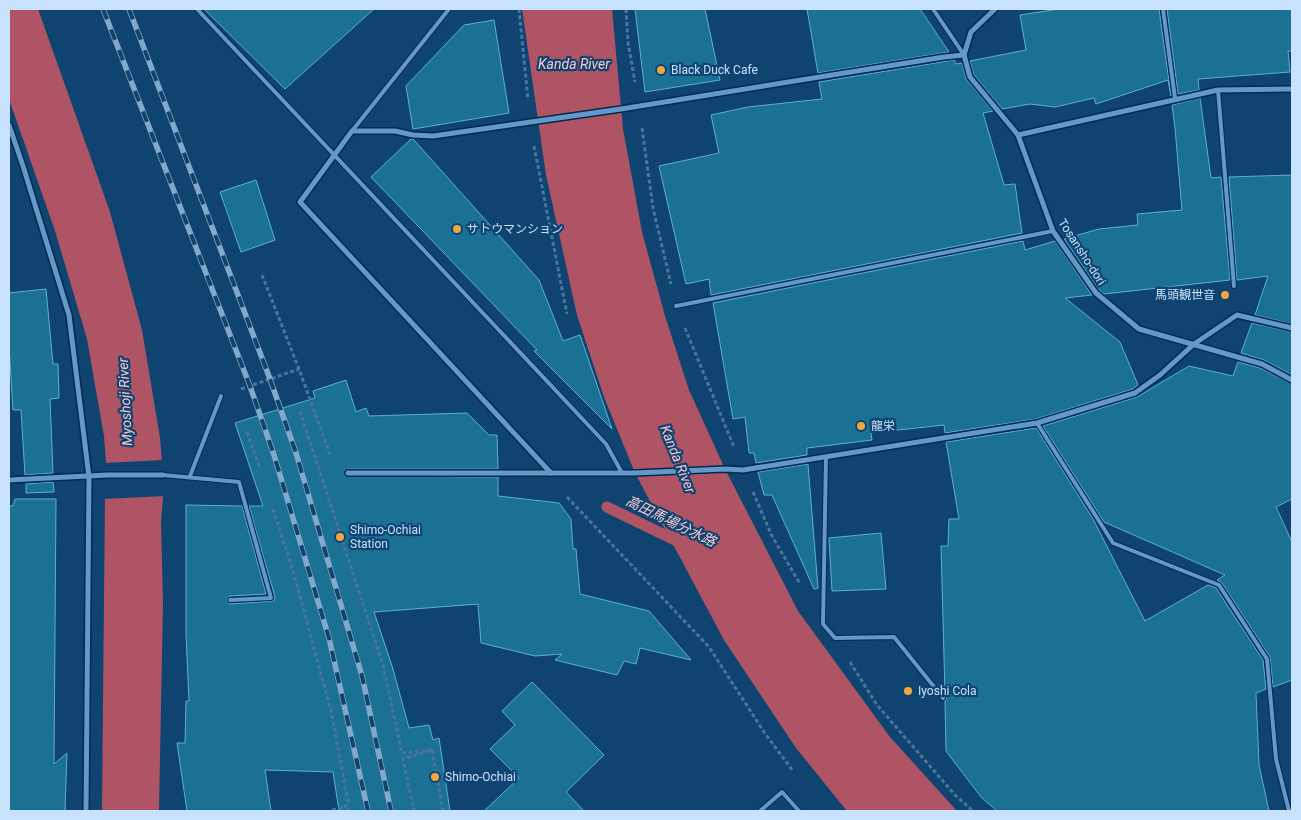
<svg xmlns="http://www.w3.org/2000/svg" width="1301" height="820" viewBox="0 0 1301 820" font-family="Roboto,'Noto Sans JP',sans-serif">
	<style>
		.water { fill: #ae5465 }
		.pier { fill: #0f4471 }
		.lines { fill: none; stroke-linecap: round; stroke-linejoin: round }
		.stream { stroke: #ae5465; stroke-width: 11 }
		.building { fill: #1a7193; stroke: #5fafd3 }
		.lane-casing { stroke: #022a4b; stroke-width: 6 }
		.street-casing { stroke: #022a4b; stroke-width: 8 }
		.path { stroke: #49759d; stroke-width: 3; stroke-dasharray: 4 2.5; stroke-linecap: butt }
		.lane { stroke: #6497ca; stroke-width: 4 }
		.street { stroke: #6497ca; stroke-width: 5 }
		.rail-casing { stroke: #84a8ca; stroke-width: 5.5 }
		.rail { stroke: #0f4471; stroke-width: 4; stroke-dasharray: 11; stroke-linecap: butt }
		.poi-dot { fill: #f2a541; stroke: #0f4471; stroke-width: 2 }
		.labels { text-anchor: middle; stroke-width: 4.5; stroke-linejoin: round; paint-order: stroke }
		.poi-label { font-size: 12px; fill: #c8e2fe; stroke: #0f4471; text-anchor: start }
		.street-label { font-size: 12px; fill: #c8e2fe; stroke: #0f4471 }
		.water-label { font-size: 14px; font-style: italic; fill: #f9c6cc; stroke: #0f4471 }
	</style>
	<rect width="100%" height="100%" fill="#0f4471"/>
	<g class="water">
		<polygon points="9,9 38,9 110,212 142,330 160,438 164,486 161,521 163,604 159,811 102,811 105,495 107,475 104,436 87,339 55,231 9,99"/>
		<polygon points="522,9 612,9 623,129 642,232 665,316 689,390 725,469 798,611 890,737 957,811 847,811 796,748 724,640 635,473 604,397 577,315 546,175"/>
	</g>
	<polygon class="pier" points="164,460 166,496 103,499 104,475 103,463"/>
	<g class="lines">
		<polyline class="stream" points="607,507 681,543"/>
	</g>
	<g class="building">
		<polygon points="204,9 374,9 285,89"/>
		<polygon points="635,9 705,9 720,80 645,92"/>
		<polygon points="807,9 920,9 949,52 818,73"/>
		<polygon points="1059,9 1159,9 1171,96 1168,80 1096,104 1094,98 1055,107 1030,104 1002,109 974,75 970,61 1026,50 1020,15"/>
		<polygon points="1167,9 1292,9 1292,51 1288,51 1290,72 1198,79 1199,90 1178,94"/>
		<polygon points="494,20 509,113 413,129 406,86 464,25"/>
		<polygon points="954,60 956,64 962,63 966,79 993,111 983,113 1004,185 1015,184 1022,233 711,295 709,279 686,284 659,166 719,153 711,115 748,107 822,99 819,82"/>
		<polygon points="1200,98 1211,178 1221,177 1230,280 1104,294 1099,290 1064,239 1099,229 1138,225 1137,214 1182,210 1175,128 1172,105"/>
		<polygon points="411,139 413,139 539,280 563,341 580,335 612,429 534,351 537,350 371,177"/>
		<polygon points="1292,175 1292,324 1255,315 1268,276 1237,280 1229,177"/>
		<polygon points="256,180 275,240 241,252 220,192"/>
		<polygon points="1023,241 1025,250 1055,241 1092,295 1065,298 1120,342 1138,385 1133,389 1036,419 945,433 944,425 871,433 872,440 807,448 807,455 756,463 754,453 749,453 745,417 733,419 713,303"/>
		<polygon points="46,289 53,364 58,364 59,398 50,399 53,473 25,475 21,410 13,410 9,345 9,293"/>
		<polygon points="1252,323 1292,332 1292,375 1264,360 1241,353"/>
		<polygon points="1238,362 1260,368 1292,384 1292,499 1276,507 1292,542 1292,680 1273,687 1270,657 1222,583 1217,580 1225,575 1104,522 1043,426 1137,397 1189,366 1233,376"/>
		<polygon points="346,380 356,412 366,408 369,416 467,413 489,435 497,435 498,469 348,469 344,471 345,476 498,477 498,496 559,503 571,519 573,549 576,549 580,594 649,611 691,660 640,648 636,664 624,661 617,675 555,660 562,654 535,656 481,643 478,604 374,612 393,669 409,728 429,725 433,740 439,738 450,811 339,811 333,772 265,770 271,811 187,811 177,743 185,743 186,701 189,701 186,634 186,505 242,506 266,594 230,596 227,598 227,602 230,604 274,601 275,597 249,506 263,506 235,423 315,398 313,391"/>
		<polygon points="1036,428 1093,519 1145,621 1208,585 1216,588 1263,660 1266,689 1256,693 1259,765 1269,811 997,811 981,797 946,751 945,701 947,698 945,694 941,546 948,546 949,519 959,519 946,442"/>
		<polygon points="808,464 818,588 814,589 772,495 764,495 758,472"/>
		<polygon points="53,482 54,492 26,493 26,484"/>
		<polygon points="15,499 56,499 54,764 67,753 65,811 9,811 9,506 13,506"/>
		<polygon points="881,533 886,589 832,591 829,538"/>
		<polygon points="532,682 604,755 566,792 584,811 484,811 519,778 490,749 515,725 502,711"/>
	</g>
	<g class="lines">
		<defs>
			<g id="lane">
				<polyline points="197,9 606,444 622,473"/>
				<polyline points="933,9 964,55"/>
				<polyline points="1163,9 1175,98"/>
				<polyline points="1218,90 1234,286"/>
				<polyline points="352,131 449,9"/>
				<polyline points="676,306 1053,231"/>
				<polyline points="1037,423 1113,543 1219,585 1267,659 1276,759 1289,811"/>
				<polyline points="826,458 823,624 835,638 894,637 943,698"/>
				<polyline points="163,475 239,482 271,598 230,600"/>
				<polyline points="190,476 221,396"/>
				<polyline points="760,811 782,792 799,811"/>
			</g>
			<g id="street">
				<polyline points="995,9 971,32 964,55 970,77 1018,135 1053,231 1096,293 1139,329 1262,364 1292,380"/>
				<polyline points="9,125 23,166 69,315 89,477 86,811"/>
				<polyline points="1018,135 1218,90 1292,89"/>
				<polyline points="348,473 635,473 725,469 743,470 1037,423 1135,393 1160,375 1194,344 1237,315 1292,328"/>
				<polyline points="551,473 300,202 352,131 395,131 413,135 433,136 621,109 944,57 964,55"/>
				<polyline points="9,480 107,475 163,475"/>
			</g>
		</defs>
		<use href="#lane" class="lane-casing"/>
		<use href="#street" class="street-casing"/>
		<g class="path">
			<polyline points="519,9 528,100"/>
			<polyline points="626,9 628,43 635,82"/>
			<polyline points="642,128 653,208 671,284"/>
			<polyline points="534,146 567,314"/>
			<polyline points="262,275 299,369 331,457"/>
			<polyline points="685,328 734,447"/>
			<polyline points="241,389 299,369"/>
			<polyline points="300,411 383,665 402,753 432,750 403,759 414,811"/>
			<polyline points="247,432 260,469"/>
			<polyline points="753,492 772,536 800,584"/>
			<polyline points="567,497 709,647 764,732 793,771"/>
			<polyline points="273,509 292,567 332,715 348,802 345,807 350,811"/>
			<polyline points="850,662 877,705 955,795 973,811"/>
			<polyline points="432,750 443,811"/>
			<polyline points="332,810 345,807"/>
		</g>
		<use href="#lane" class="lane"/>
		<use href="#street" class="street"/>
		<defs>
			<g id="rail">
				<polyline points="103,9 250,386 274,455 329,638 368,811"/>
				<polyline points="129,9 270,379 296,453 362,676 391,811"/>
			</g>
		</defs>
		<use href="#rail" class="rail-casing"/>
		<use href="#rail" class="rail"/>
	</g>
	<g class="poi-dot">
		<circle cx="661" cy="70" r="5"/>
		<circle cx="457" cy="229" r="5"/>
		<circle cx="1225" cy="295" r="5"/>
		<circle cx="861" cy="426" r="5"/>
		<circle cx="340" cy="537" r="5"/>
		<circle cx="908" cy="691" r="5"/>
		<circle cx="435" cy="777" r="5"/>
	</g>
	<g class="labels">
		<g class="poi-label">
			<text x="671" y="74">Black Duck Cafe</text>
			<text x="467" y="233">サトウマンション</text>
			<text x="1215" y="299" text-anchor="end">馬頭観世音</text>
			<text x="871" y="430">龍栄</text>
			<text x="350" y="534">Shimo-Ochiai<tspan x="350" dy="14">Station</tspan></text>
			<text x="918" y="695">Iyoshi Cola</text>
			<text x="445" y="781">Shimo-Ochiai</text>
		</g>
		<g class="street-label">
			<text transform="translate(1082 252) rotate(57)" y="4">Tosansho-dori</text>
		</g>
		<g class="water-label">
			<text x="574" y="69">Kanda River</text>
			<text transform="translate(125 402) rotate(-93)" y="5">Myoshoji River</text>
			<text transform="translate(678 459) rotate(68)" y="5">Kanda River</text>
			<text transform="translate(671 521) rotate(26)" y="5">高田馬場分水路</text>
		</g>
	</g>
	<rect width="1301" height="820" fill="none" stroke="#c8e2fe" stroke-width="20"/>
</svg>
